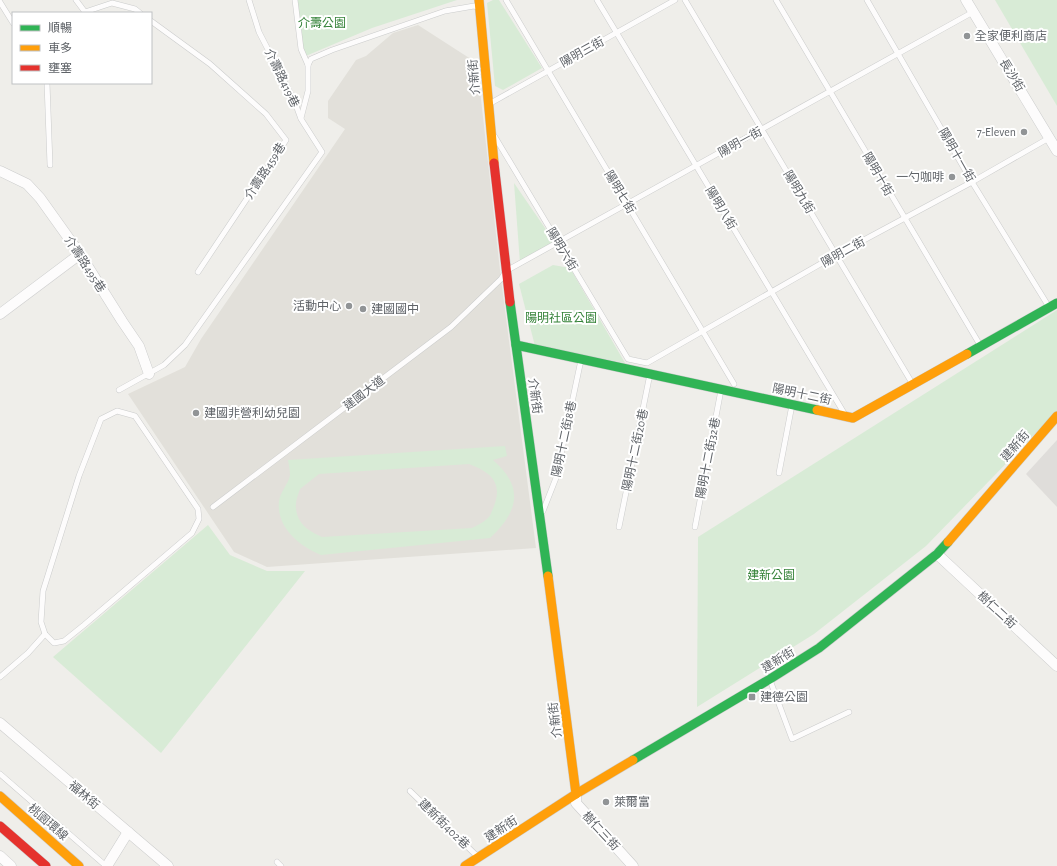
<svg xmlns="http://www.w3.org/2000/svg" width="1057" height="866" viewBox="0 0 1057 866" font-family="'Alegreya Sans','Noto Sans TC',sans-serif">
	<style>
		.industrial { fill: #dfddda }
		.education { fill: #e2e0da }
		.green { fill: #d8ebd6; fill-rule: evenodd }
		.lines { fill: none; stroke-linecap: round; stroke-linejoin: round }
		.lane-casing { stroke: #cbcccc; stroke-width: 6 }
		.street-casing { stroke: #cbcccc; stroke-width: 11 }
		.fast-casing { stroke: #cacacb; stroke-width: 10 }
		.slow-casing { stroke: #cacacb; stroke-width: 10 }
		.jam-casing { stroke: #cacacb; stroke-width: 10 }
		.lane { stroke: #fdfcfc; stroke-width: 5 }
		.street { stroke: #fdfcfc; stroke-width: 10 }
		.fast { stroke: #30b455; stroke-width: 9 }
		.slow { stroke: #ff9f0a; stroke-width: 9 }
		.jam { stroke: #e5322d; stroke-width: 9 }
		.poi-dot { fill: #919496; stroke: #fff; stroke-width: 1.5 }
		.labels { text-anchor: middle; stroke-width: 4; stroke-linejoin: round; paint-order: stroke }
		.park-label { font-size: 12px; fill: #348238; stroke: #fff }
		.poi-label { font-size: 12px; fill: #5f6368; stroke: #fff; text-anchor: start }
		.street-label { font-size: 12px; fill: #5f6368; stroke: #fff }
	</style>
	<rect width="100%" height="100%" fill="#efeeea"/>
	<polygon class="industrial" points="1057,440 1057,507 1026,474"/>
	<polygon class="education" points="418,25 477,63 501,279 536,548 267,567 234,552 128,394 185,367 201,339 345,129 328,118 328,101 356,60 366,56 393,33"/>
	<g class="green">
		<polygon points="296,0 457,0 372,28 301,58"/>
		<polygon points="493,0 499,0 542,68 503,90 495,86 487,3"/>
		<polygon points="995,0 1057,0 1057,106"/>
		<polygon points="514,183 556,244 520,263"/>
		<polygon points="553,265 570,268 625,363 535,346 519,284"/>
		<polygon points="1057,310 1057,411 926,546 814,634 697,707 698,537"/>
		<path d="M505,446L507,456L493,460C524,487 519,511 490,538L321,555C299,546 276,527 279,501C280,492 289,483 290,475C290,471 289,465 288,460ZM469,464C491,472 503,483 494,506C492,510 491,515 488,518C484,522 478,525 472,528L322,537C309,531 297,524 296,508C295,502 298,495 300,489L319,474Z"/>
		<polygon points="208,525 230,555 267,571 305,571 161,753 53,657"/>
	</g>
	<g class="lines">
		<defs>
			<g id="lane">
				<polyline points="76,0 85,12 112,3 135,9 140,13"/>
				<polyline points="295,0 301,49 308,65"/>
				<polyline points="506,0 734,384"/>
				<polyline points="597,0 844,413"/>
				<polyline points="685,0 912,383"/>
				<polyline points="776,0 980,345"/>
				<polyline points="867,0 972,182 1049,307"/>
				<polyline points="0,2 13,23"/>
				<polyline points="151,21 210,64 266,114 286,140 198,272"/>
				<polyline points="47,83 50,165"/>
				<polyline points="489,104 675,0"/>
				<polyline points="301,118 308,91 308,65 311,59 332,50 445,11 474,6 478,7"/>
				<polyline points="495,137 628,359 647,363 836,255 972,182 1049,138"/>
				<polyline points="119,390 164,365 185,345 322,152 301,119 294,100 259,32 249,0"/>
				<polygon points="117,411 135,416 198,509 199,519 192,533 84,625 64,641 54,643 45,634 41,622 43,591 79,476 101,419"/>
				<polyline points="779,473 792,405"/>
				<polyline points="213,507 451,327 501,279 506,271 973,12"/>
				<polyline points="543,511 556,478 581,360"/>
				<polyline points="619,527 650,374"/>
				<polyline points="695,527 721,390"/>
				<polyline points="0,677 28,653 45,634"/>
				<polyline points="770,680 792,739 849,712"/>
				<polyline points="0,774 106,866"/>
				<polyline points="410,791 477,856"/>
				<polyline points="277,862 281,866"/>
			</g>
			<g id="street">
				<polyline points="966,0 1057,151"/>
				<polyline points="0,171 27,184 40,198 80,254 122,321 139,346 149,374"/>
				<polyline points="0,314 80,254"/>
				<polyline points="937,554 1057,666"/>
				<polyline points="0,723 168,866"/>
				<polyline points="576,794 576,803 633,866"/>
				<polyline points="0,856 11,866"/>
				<polyline points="107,866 128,832"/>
			</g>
			<g id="fast">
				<polyline points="510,302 548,576"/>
				<polyline points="516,345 817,410"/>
				<polyline points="967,354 1057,303"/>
				<polyline points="633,760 770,679 819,648 937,554 948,542"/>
			</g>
			<g id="slow">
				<polyline points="479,0 494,163"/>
				<polyline points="817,410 853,418 967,354"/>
				<polyline points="948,542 1057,416"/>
				<polyline points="548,576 576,794"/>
				<polyline points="0,796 79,866"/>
				<polyline points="465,866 576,794 633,760"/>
			</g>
			<g id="jam">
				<polyline points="494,163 510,302"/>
				<polyline points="0,826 46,866"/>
			</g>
		</defs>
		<use href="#lane" class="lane-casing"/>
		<use href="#street" class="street-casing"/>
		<use href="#fast" class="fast-casing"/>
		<use href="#slow" class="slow-casing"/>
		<use href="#jam" class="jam-casing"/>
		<use href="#lane" class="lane"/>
		<use href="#street" class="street"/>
		<use href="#fast" class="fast"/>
		<use href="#slow" class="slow"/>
		<use href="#jam" class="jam"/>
	</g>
	<g class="poi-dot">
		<circle cx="967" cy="36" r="4"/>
		<circle cx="1024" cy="132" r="4"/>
		<circle cx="952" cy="177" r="4"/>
		<circle cx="349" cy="306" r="4"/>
		<circle cx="363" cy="309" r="4"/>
		<circle cx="196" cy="413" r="4"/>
		<rect x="748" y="693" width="8" height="8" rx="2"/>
		<circle cx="606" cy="802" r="4"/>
	</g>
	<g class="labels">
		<g class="park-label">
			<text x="322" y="27">介壽公園</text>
			<text x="561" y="322">陽明社區公園</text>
			<text x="771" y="579">建新公園</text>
		</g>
		<g class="poi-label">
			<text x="975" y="40">全家便利商店</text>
			<text x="1016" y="136" text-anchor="end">7-Eleven</text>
			<text x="944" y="181" text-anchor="end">一勺咖啡</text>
			<text x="341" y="310" text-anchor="end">活動中心</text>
			<text x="371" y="313">建國國中</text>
			<text x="204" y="417">建國非營利幼兒園</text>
			<text x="760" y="701">建德公園</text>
			<text x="614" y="806">萊爾富</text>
		</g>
		<g class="street-label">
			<text transform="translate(582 52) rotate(-29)" y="4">陽明三街</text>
			<text transform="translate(1012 75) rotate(59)" y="4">長沙街</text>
			<text transform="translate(474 77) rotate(-95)" y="4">介新街</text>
			<text transform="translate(282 78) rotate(64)" y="4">介壽路419巷</text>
			<text transform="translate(740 142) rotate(-29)" y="4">陽明一街</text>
			<text transform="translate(957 155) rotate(60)" y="4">陽明十一街</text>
			<text transform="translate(265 171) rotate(-57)" y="4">介壽路459巷</text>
			<text transform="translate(878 174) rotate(60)" y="4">陽明十街</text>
			<text transform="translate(620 192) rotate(59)" y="4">陽明七街</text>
			<text transform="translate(799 192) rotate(59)" y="4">陽明九街</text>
			<text transform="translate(721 208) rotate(59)" y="4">陽明八街</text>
			<text transform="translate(562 249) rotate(59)" y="4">陽明六街</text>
			<text transform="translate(843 252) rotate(-29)" y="4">陽明二街</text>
			<text transform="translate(85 264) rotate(57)" y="4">介壽路495巷</text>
			<text transform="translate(364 393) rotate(-37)" y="4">建國大道</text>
			<text transform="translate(802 394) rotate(12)" y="4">陽明十二街</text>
			<text transform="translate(535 396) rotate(82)" y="4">介新街</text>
			<text transform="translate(564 439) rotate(-78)" y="4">陽明十二街8巷</text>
			<text transform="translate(1015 446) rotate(-49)" y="4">建新街</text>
			<text transform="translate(635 450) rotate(-78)" y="4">陽明十二街20巷</text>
			<text transform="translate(708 458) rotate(-79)" y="4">陽明十二街32巷</text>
			<text transform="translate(997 610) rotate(43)" y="4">樹仁二街</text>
			<text transform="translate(778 660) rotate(-32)" y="4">建新街</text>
			<text transform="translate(555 720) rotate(-97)" y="4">介新街</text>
			<text transform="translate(84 795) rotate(40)" y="4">福林街</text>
			<text transform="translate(48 822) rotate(41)" y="4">桃園環線</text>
			<text transform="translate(444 824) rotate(44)" y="4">建新街402巷</text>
			<text transform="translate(501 829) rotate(-33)" y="4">建新街</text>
			<text transform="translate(601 831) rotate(47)" y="4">樹仁三街</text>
		</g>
	</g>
	<rect x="12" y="12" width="140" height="72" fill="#ffffff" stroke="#bfc1c3"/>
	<rect x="20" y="25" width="20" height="6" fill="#30b455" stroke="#bfc1c3"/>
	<text x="48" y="32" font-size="12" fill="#5f6368">順暢</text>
	<rect x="20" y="45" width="20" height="6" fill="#ff9f0a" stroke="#bfc1c3"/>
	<text x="48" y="52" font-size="12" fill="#5f6368">車多</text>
	<rect x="20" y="65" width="20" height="6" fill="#e5322d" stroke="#bfc1c3"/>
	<text x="48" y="72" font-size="12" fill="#5f6368">壅塞</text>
</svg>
